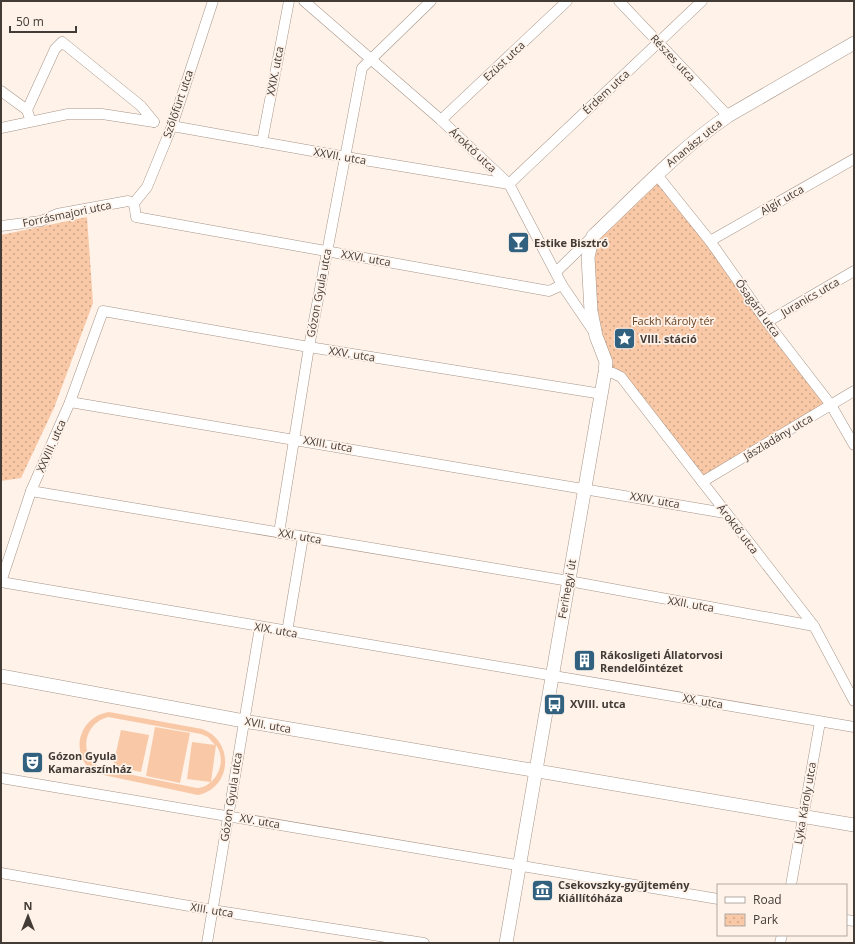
<svg xmlns="http://www.w3.org/2000/svg" width="855" height="944" viewBox="0 0 855 944" font-family="'Open Sans',sans-serif">
	<style>
		.park { fill: url(#park-dots) }
		.pitch { fill: #f9c9a7; fill-rule: evenodd }
		.lines { fill: none; stroke-linecap: round; stroke-linejoin: round }
		.minor-casing { stroke: #a79487; stroke-width: 11 }
		.tertiary-casing { stroke: #a79487; stroke-width: 14 }
		.minor { stroke: #fff; stroke-width: 10 }
		.tertiary { stroke: #fff; stroke-width: 13 }
		.labels { text-anchor: middle; stroke-width: 3.5; stroke-linejoin: round; paint-order: stroke }
		.street-label { font-size: 11px; fill: #433b36; stroke: #fef2e9 }
		.poi-label { font-size: 11px; font-weight: bold; fill: #433b36; stroke: #fef2e9; text-anchor: start }
		.park-label { font-size: 11px; fill: #6a3f1d; stroke: #fef2e9 }
	</style>
	<defs>
		<pattern id="park-dots" width="8" height="8" patternUnits="userSpaceOnUse"><rect width="8" height="8" fill="#f9c9a7"/><path d="M2 2h.1M6 6h.1" fill="none" stroke="#cba489" stroke-width="1.8" stroke-linecap="round"/></pattern>
	</defs>
	<rect width="100%" height="100%" fill="#fef2e9"/>
	<g class="park">
		<polygon points="657,175 831,405 702,482 613,373 602,349 589,248"/>
		<polygon points="87,217 93,303 54,408 21,478 1,481 1,235"/>
	</g>
	<g class="pitch">
		<path d="M109,712L202,729C235,741 232,788 198,795L94,773C69,754 78,717 109,712ZM108,717L201,734L208,737L215,745L192,742L187,779L211,782L216,745C228,761 216,787 197,788L108,770C79,764 79,725 108,717Z"/>
		<polygon points="155,727 190,733 180,783 146,776"/>
		<polygon points="121,730 149,735 141,772 113,766"/>
	</g>
	<g class="lines">
		<defs>
			<g id="minor">
				<polyline points="304,1 441,120 509,184 562,285 594,332"/>
				<polyline points="619,1 728,116"/>
				<polyline points="1,91 27,110 29,116"/>
				<polyline points="27,110 55,49 62,42 141,106 154,122"/>
				<polyline points="441,120 567,1"/>
				<polyline points="172,126 346,157 509,184"/>
				<polyline points="1,128 68,114 102,114 154,122"/>
				<polyline points="262,142 289,1"/>
				<polyline points="657,175 710,241 767,322 831,405 854,445"/>
				<polyline points="509,184 702,1"/>
				<polyline points="134,203 136,217 549,291 562,285"/>
				<polyline points="134,203 147,187 172,126 213,1"/>
				<polyline points="1,226 41,221 57,214 128,201 134,203"/>
				<polyline points="710,241 854,159"/>
				<polyline points="556,272 593,236"/>
				<polyline points="767,322 854,271"/>
				<polyline points="605,372 613,373 621,377 814,626 854,701"/>
				<polyline points="70,402 725,513"/>
				<polyline points="702,482 854,391"/>
				<polyline points="31,491 569,581 814,626"/>
				<polyline points="279,533 309,347 362,68 431,1"/>
				<polyline points="1,582 854,727"/>
				<polyline points="1,582 31,491 70,402 103,311 309,347 602,394"/>
				<polyline points="287,632 303,537"/>
				<polyline points="1,778 718,899"/>
				<polyline points="1,873 212,910 424,943"/>
				<polyline points="791,885 820,722"/>
				<polyline points="846,920 854,921"/>
				<polyline points="207,943 260,627"/>
				<polyline points="780,943 782,935"/>
			</g>
			<g id="tertiary">
				<polyline points="1,676 244,721 854,825"/>
				<path d="M506,943L605,372L606,362L596,336L591,311L588,257L593,236C637,195 678,150 728,116L854,43"/>
			</g>
		</defs>
		<use href="#minor" class="minor-casing"/>
		<use href="#tertiary" class="tertiary-casing"/>
		<use href="#minor" class="minor"/>
		<use href="#tertiary" class="tertiary"/>
	</g>
	<defs>
		<symbol id="bar-square" viewBox="-11 -11 22 22"><rect x="-9" y="-9" width="18" height="18" rx="4" fill="#31617f" stroke="#fef2e9"/><path d="M-6-5H6L.8 .8V4.5H3.5V6h-7V4.5H-.8V.8Z" fill="#fff"/></symbol>
		<symbol id="sight-square" viewBox="-11 -11 22 22"><rect x="-9" y="-9" width="18" height="18" rx="4" fill="#31617f" stroke="#fef2e9"/><path d="M0-6L1.8-2.2L6-1.7L2.9 1.2L3.7 5.4L0 3.3L-3.7 5.4L-2.9 1.2L-6-1.7L-1.8-2.2Z" fill="#fff"/></symbol>
		<symbol id="building-square" viewBox="-11 -11 22 22"><rect x="-9" y="-9" width="18" height="18" rx="4" fill="#31617f" stroke="#fef2e9"/><path d="M-4-6H4V6H1V3H-1V6H-4ZM-2.5-4.3h1.7v1.8h-1.7ZM.8-4.3h1.7v1.8H.8ZM-2.5-1h1.7V.8h-1.7ZM.8-1h1.7V.8H.8Z" fill="#fff"/></symbol>
		<symbol id="bus-square" viewBox="-11 -11 22 22"><rect x="-9" y="-9" width="18" height="18" rx="4" fill="#31617f" stroke="#fef2e9"/><path d="M-5-6H5V4H4V6H2V4H-2V6H-4V4H-5ZM-3.5-4V0h7V-4ZM-3.5 1.2v1.5H-2V1.2ZM2 1.2v1.5H3.5V1.2Z" fill="#fff"/></symbol>
		<symbol id="theatre-square" viewBox="-11 -11 22 22"><rect x="-9" y="-9" width="18" height="18" rx="4" fill="#31617f" stroke="#fef2e9"/><path d="M-5-5.5Q0-4 5-5.5V0Q5 5 0 6Q-5 5-5 0ZM-3.3-2.5H-1v1.5H-3.3ZM1-2.5H3.3v1.5H1ZM-2.8 1Q0 5.5 2.8 1Z" fill="#fff"/></symbol>
		<symbol id="museum-square" viewBox="-11 -11 22 22"><rect x="-9" y="-9" width="18" height="18" rx="4" fill="#31617f" stroke="#fef2e9"/><path d="M0-6L6-3V-2H-6V-3ZM-5-1h2V3h-2ZM-1-1h2V3h-2ZM3-1h2V3H3ZM-6 4H6V6H-6Z" fill="#fff"/></symbol>
	</defs>
	<g fill-rule="evenodd">
		<use href="#bar-square" x="506" y="230" width="25" height="25"/>
		<use href="#sight-square" x="612" y="326" width="25" height="25"/>
		<use href="#building-square" x="572" y="648" width="25" height="25"/>
		<use href="#bus-square" x="542" y="692" width="25" height="25"/>
		<use href="#theatre-square" x="20" y="750" width="25" height="25"/>
		<use href="#museum-square" x="530" y="878" width="25" height="25"/>
	</g>
	<g class="labels">
		<g class="street-label">
			<text transform="translate(673 58) rotate(47)" y="4">Részes utca</text>
			<text transform="translate(504 61) rotate(-43)" y="4">Ezüst utca</text>
			<text transform="translate(275 71) rotate(-79)" y="4">XXIX. utca</text>
			<text transform="translate(606 92) rotate(-43)" y="4">Érdem utca</text>
			<text transform="translate(178 104) rotate(-71)" y="4">Szőlőfürt utca</text>
			<text transform="translate(694 143) rotate(-39)" y="4">Ananász utca</text>
			<text transform="translate(473 150) rotate(43)" y="4">Ároktő utca</text>
			<text transform="translate(340 156) rotate(10)" y="4">XXVII. utca</text>
			<text transform="translate(782 200) rotate(-30)" y="4">Algír utca</text>
			<text transform="translate(67 214) rotate(-12)" y="4">Forrásmajori utca</text>
			<text transform="translate(366 258) rotate(10)" y="4">XXVI. utca</text>
			<text transform="translate(319 293) rotate(-79)" y="4">Gózon Gyula utca</text>
			<text transform="translate(810 297) rotate(-30)" y="4">Juranics utca</text>
			<text transform="translate(758 308) rotate(54)" y="4">Ősagárd utca</text>
			<text transform="translate(352 354) rotate(9)" y="4">XXV. utca</text>
			<text transform="translate(778 437) rotate(-31)" y="4">Jászladány utca</text>
			<text transform="translate(328 444) rotate(10)" y="4">XXIII. utca</text>
			<text transform="translate(51 446) rotate(-66)" y="4">XXVIII. utca</text>
			<text transform="translate(655 500) rotate(10)" y="4">XXIV. utca</text>
			<text transform="translate(738 529) rotate(52)" y="4">Ároktő utca</text>
			<text transform="translate(300 536) rotate(10)" y="4">XXI. utca</text>
			<text transform="translate(567 589) rotate(-80)" y="4">Ferihegyi út</text>
			<text transform="translate(691 604) rotate(10)" y="4">XXII. utca</text>
			<text transform="translate(276 630) rotate(10)" y="4">XIX. utca</text>
			<text transform="translate(703 701) rotate(10)" y="4">XX. utca</text>
			<text transform="translate(268 725) rotate(10)" y="4">XVII. utca</text>
			<text transform="translate(231 797) rotate(-81)" y="4">Gózon Gyula utca</text>
			<text transform="translate(805 803) rotate(-80)" y="4">Lyka Károly utca</text>
			<text transform="translate(260 821) rotate(10)" y="4">XV. utca</text>
			<text transform="translate(212 910) rotate(9)" y="4">XIII. utca</text>
		</g>
		<g class="poi-label">
			<text x="534" y="247">Estike Bisztró</text>
			<text x="640" y="343">VIII. stáció</text>
			<text x="600" y="659">Rákosligeti Állatorvosi<tspan x="600" dy="13">Rendelőintézet</tspan></text>
			<text x="570" y="708">XVIII. utca</text>
			<text x="48" y="760">Gózon Gyula<tspan x="48" dy="13">Kamaraszínház</tspan></text>
			<text x="558" y="889">Csekovszky-gyűjtemény<tspan x="558" dy="13">Kiállítóháza</tspan></text>
		</g>
		<g class="park-label">
			<text x="673" y="325">Fackh Károly tér</text>
		</g>
	</g>
	<rect width="855" height="944" fill="none" stroke="#433b36" stroke-width="4"/>
	<rect x="717" y="884" width="130" height="52" fill="#fef2e9" stroke="#b3a9a1"/>
	<rect x="725" y="897" width="20" height="6" fill="#ffffff" stroke="#b3a9a1"/>
	<text x="753" y="904" font-size="12" fill="#433b36">Road</text>
	<rect x="725" y="914" width="20" height="12" fill="url(#park-dots)" stroke="#b3a9a1"/>
	<text x="753" y="924" font-size="12" fill="#433b36">Park</text>
	<g transform="translate(28 916)" stroke="#fef2e9" stroke-width="3" paint-order="stroke">
	<path d="M0-3L7 15L0 10L-7 15Z" fill="#433b36"/>
	<text y="-6" font-size="11" font-weight="bold" text-anchor="middle" fill="#433b36">N</text>
	</g>
	<path d="M10 26v6h66v-6" fill="none" stroke="#433b36" stroke-width="2"/>
	<text x="16" y="26" font-size="12" fill="#433b36" stroke="#fef2e9" stroke-width="3" paint-order="stroke">50 m</text>
</svg>
